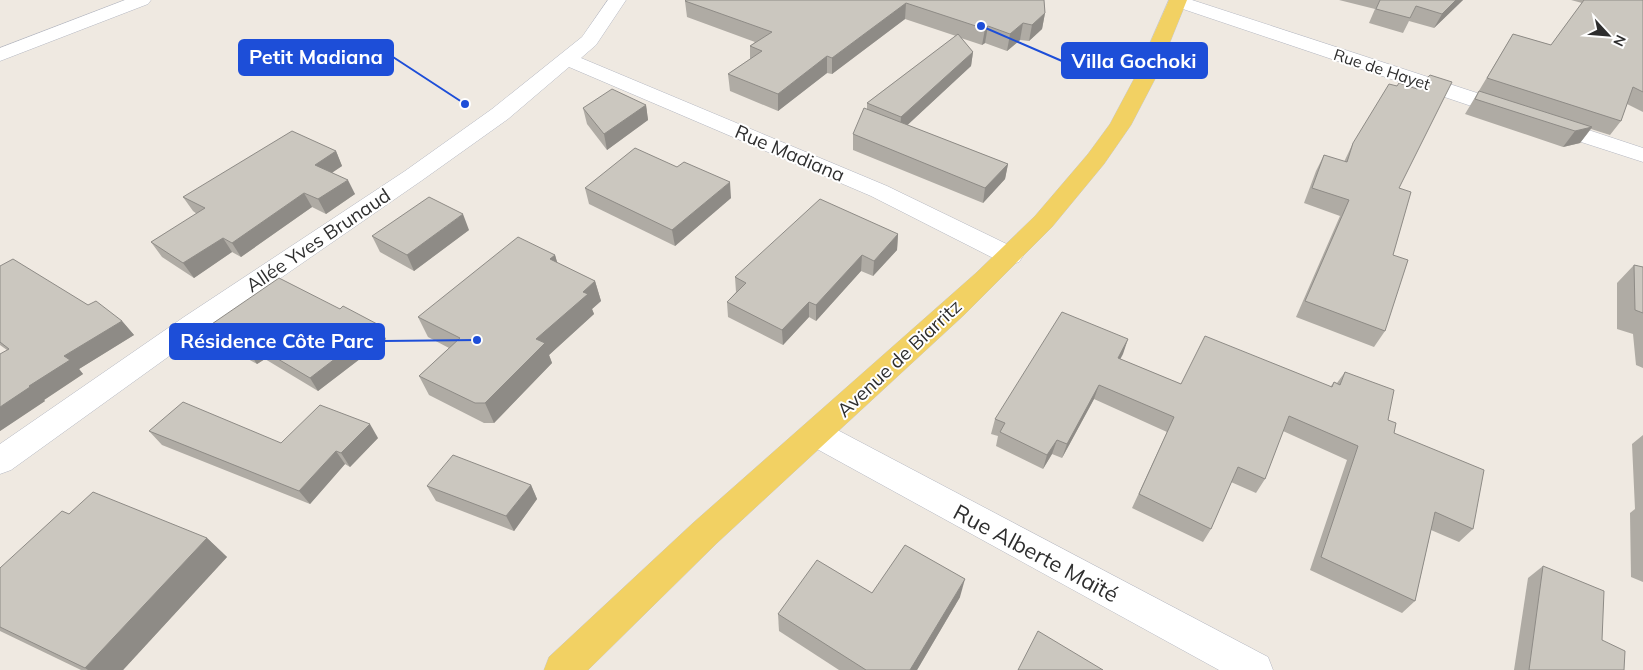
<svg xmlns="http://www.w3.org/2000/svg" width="1643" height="670" viewBox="0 0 1643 670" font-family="Mulish,sans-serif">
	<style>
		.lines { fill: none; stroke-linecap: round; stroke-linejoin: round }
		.minor-casing { stroke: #b4b7c1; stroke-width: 1 }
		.major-casing { stroke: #c9c9c9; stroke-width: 1 }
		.minor { fill: #fff; fill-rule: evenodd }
		.major { fill: #f2d163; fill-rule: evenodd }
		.wall { fill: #afaba4 }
		.shaded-wall { fill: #8e8b86 }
		.building { fill: #cbc7bf; stroke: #8e8b86 }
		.labels { text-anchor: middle; stroke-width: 4; stroke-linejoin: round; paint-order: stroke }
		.far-street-label { font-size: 16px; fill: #2e2e2e; stroke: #fff }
		.street-label { font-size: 19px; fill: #2e2e2e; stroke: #fff }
		.near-street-label { font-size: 22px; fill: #2e2e2e; stroke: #fff }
		.leader { fill: none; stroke: #1d4ed8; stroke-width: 2 }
		.callout-dot { fill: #1d4ed8; stroke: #fff; stroke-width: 2 }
		.callout { fill: #1d4ed8; stroke: #1d4ed8; stroke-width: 2 }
		.callout-label { font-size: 20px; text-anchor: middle; font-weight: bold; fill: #fff }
	</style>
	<rect width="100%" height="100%" fill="#efe9e1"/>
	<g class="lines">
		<defs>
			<g id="minor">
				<polygon points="125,0 151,0 148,4 0,61 0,48"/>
				<polygon points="608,0 626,0 596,45 581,58 887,186 1019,250 1023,256 1019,262 1010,265 1001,262 871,196 569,67 508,119 421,181 204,331 11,470 0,474 0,444 184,317 405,171 492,109 582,37"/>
				<polygon points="1169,0 1192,0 1517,106 1520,111 1517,116 1509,117 1501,116 1171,5"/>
				<polygon points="1549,117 1643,148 1643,162 1541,129 1538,124 1541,119"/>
				<polygon points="817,422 828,425 1268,657 1273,670 1219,670 806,443 802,434 806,425"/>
			</g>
			<polygon id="major" points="1169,0 1187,0 1155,79 1131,125 1104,164 1052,227 964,315 717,543 588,670 544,670 549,657 693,523 976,273 1035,216 1088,154 1110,124 1134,79"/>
		</defs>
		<use href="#minor" class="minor-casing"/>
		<use href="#major" class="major-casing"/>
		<use href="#minor" class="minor"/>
		<use href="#major" class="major"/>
	</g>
	<g class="wall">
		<polygon points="1044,0 1045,13 1042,29 1029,41 1020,40 1007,51 985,43 982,45 961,38 973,52 971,66 907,125 1008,164 1005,179 983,203 853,150 853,134 867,110 867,103 956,36 905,19 832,74 827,73 778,111 730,91 728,74 750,59 750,46 755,42 687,17 685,1"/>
		<polygon points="1339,0 1463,0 1434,28 1409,21 1403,33 1369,23 1375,9"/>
		<polygon points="1571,0 1643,0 1643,112 1627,104 1621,121 1610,135 1591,129 1580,143 1563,147 1465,114 1513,34 1551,45 1582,3"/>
		<polygon points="646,105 648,120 607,150 587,124 583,108"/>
		<polygon points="1353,143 1399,188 1385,331 1374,347 1296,317 1340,216 1304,203 1316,171 1324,155 1344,162"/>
		<polygon points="336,151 342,166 332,172 355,194 326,214 312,207 241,257 232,252 194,278 162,257 151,242 197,214 193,211 183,197"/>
		<polygon points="677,167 731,198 675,246 589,204 585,188"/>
		<polygon points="469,230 414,271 380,252 372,236"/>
		<polygon points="898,234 897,250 873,276 861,271 816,321 809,317 783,345 728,317 727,302 736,292 735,277"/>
		<polygon points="555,255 557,263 595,281 601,301 592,309 594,314 549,355 552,363 494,423 484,423 429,395 419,376 449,348 428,337 418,317"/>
		<polygon points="1634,265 1643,267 1643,368 1636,365 1633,334 1617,329 1617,283"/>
		<polygon points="0,266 122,321 134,335 79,369 83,374 44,400 45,401 0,431 7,350 0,345"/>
		<polygon points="206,328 386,339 318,391 265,359 257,364 216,341"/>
		<polygon points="1128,339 1120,359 1181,384 1331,386 1334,382 1337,383 1345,372 1388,420 1394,433 1473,529 1459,542 1431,530 1415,601 1402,613 1310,570 1347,460 1283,431 1265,479 1256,493 1231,482 1211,529 1203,542 1132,508 1167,432 1094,399 1062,458 1052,454 1043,469 996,446 998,436 991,434 995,419"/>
		<polygon points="149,431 281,443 378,438 350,467 345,464 310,504 162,445"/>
		<polygon points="1643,435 1643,582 1631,577 1630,513 1635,509 1632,444"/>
		<polygon points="531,485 537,499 514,531 436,501 427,486"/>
		<polygon points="69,514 207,538 227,557 123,670 81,670 0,631 0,568"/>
		<polygon points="1543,566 1602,640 1624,670 1514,670 1528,578"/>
		<polygon points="872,593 960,597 917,670 839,670 779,631 778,614"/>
	</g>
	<g class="shaded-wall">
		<polygon points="1456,0 1463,0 1434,28 1442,14"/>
		<polygon points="906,3 905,19 832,74 832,58"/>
		<polygon points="1045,13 1042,29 1029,41 1032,25"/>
		<polygon points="1023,23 1020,40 1007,51 1010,34"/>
		<polygon points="988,26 985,43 982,45 985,29"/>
		<polygon points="973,52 971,66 900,132 901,117"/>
		<polygon points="827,56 827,73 778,111 778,94"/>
		<polygon points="646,105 648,120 607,150 604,134"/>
		<polygon points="1592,127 1580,143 1563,147 1575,131"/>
		<polygon points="336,151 342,166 323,179 315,165"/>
		<polygon points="1008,164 1005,179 983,203 985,188"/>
		<polygon points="348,180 355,194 326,214 318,199"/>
		<polygon points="730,182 731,198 675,246 672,230"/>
		<polygon points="304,193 312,207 241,257 232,243"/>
		<polygon points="463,214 469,230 414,271 407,255"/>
		<polygon points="898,234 897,250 873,276 874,261"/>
		<polygon points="223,238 232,252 194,278 183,263"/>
		<polygon points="555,255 561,275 550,259"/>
		<polygon points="862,255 861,271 816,321 816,305"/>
		<polygon points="595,281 601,301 592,309 594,314 549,355 552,363 494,423 485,403 536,339 583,292"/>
		<polygon points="809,302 809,317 783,345 782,330"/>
		<polygon points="122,321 134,335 79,369 83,374 44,400 45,401 0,431 0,407 29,386 64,356"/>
		<polygon points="379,325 386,339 318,391 310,378"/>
		<polygon points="1128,339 1123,354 1113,373 1118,358"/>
		<polygon points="256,346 265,359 257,364 248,351"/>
		<polygon points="1099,385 1094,399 1062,458 1067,444"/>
		<polygon points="370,424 378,438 350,467 341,453"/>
		<polygon points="1057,440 1052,454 1043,469 1047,455"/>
		<polygon points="336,451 345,464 310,504 299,491"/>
		<polygon points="531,485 537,499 514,531 506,516"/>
		<polygon points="207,538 227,557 123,670 88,670 85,668"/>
		<polygon points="965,579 960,597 917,670 910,670"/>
	</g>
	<g class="building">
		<polygon points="686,0 1044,0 1045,13 1032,25 1023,23 1010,34 988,26 985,29 906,3 832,58 827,56 778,94 728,74 762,51 750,46 772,32 685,1"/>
		<polygon points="1380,0 1456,0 1442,14 1416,6 1410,18 1376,9"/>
		<polygon points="1584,0 1643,0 1643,92 1633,87 1621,121 1487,78 1513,34 1551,45"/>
		<polygon points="958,34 973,52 901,117 867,103"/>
		<polygon points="1430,75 1452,82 1399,188 1411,192 1393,255 1408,260 1385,331 1305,301 1349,200 1312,188 1324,155 1347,162 1353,143 1389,84 1397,86 1399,83 1417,89"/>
		<polygon points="612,89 646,105 604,134 583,108"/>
		<polygon points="1479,91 1592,127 1575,131 1475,99"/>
		<polygon points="864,108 1008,164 985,188 853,134"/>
		<polygon points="292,131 336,151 315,165 348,180 318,199 304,193 232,243 223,238 183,263 151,242 205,208 183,197"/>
		<polygon points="635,148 677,167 684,162 730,182 672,230 585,188"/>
		<polygon points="429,197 463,214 407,255 372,236"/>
		<polygon points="820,199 898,234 874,261 862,255 816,305 809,302 782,330 727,302 746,283 735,277"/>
		<polygon points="518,237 555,255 550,259 595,281 583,292 588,294 536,339 545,343 485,403 475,403 419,376 460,338 418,317"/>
		<polygon points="13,259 88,305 96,301 122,321 64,356 70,360 29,386 30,387 0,407 0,354 9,349 0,342 0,266"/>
		<polygon points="1634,265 1643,267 1643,313 1635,310"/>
		<polygon points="279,278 340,309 343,306 379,325 310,378 256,346 248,351 206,328"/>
		<polygon points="1062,312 1128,339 1118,358 1181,384 1205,336 1332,387 1334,382 1340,385 1345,372 1394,390 1388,420 1396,423 1394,433 1484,470 1473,529 1435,512 1415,601 1321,557 1358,446 1289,416 1265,479 1238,467 1211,529 1139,494 1174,417 1099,385 1067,444 1057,440 1047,455 1000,432 1005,423 995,419"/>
		<polygon points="183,402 281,443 320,405 370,424 341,453 336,451 299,491 149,431"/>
		<polygon points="453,455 531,485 506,516 427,486"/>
		<polygon points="93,492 207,538 85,668 0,627 0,568 62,511 69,514"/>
		<polygon points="905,545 965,579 910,670 866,670 778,614 817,560 872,593"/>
		<polygon points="1543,566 1604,591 1602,640 1625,651 1624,670 1529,670"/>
		<polygon points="1038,631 1103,670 1018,670"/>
	</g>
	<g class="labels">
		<g class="far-street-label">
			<text transform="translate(1382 69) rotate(18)" y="6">Rue de Hayet</text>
		</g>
		<g class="street-label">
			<text transform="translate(790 153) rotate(23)" y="7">Rue Madiana</text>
			<text transform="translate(318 240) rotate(-34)" y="7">Allée Yves Brunaud</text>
			<text transform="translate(899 358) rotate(-43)" y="7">Avenue de Biarritz</text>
		</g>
		<g class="near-street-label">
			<text transform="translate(1036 553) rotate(28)" y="8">Rue Alberte Maïté</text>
		</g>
	</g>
	<path class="leader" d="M465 104L393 57M981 26L1062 61M477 340L384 341"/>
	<g class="callout-dot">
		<circle cx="465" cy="104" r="5"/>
		<circle cx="981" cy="26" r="5"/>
		<circle cx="477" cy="340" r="5"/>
	</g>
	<g class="callout">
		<rect x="239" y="40" width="154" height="35" rx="5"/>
		<rect x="1062" y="43" width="145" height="35" rx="5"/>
		<rect x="170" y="324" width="214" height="35" rx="5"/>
	</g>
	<g class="callout-label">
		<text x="316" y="64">Petit Madiana</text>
		<text x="1134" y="68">Villa Gochoki</text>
		<text x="277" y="348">Résidence Côte Parc</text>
	</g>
	<g transform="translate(1608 35) rotate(116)" stroke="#ffffff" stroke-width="4" paint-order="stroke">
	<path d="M0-4L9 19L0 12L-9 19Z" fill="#2e2e2e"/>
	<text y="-8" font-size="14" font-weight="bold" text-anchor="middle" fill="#2e2e2e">N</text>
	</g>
</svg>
